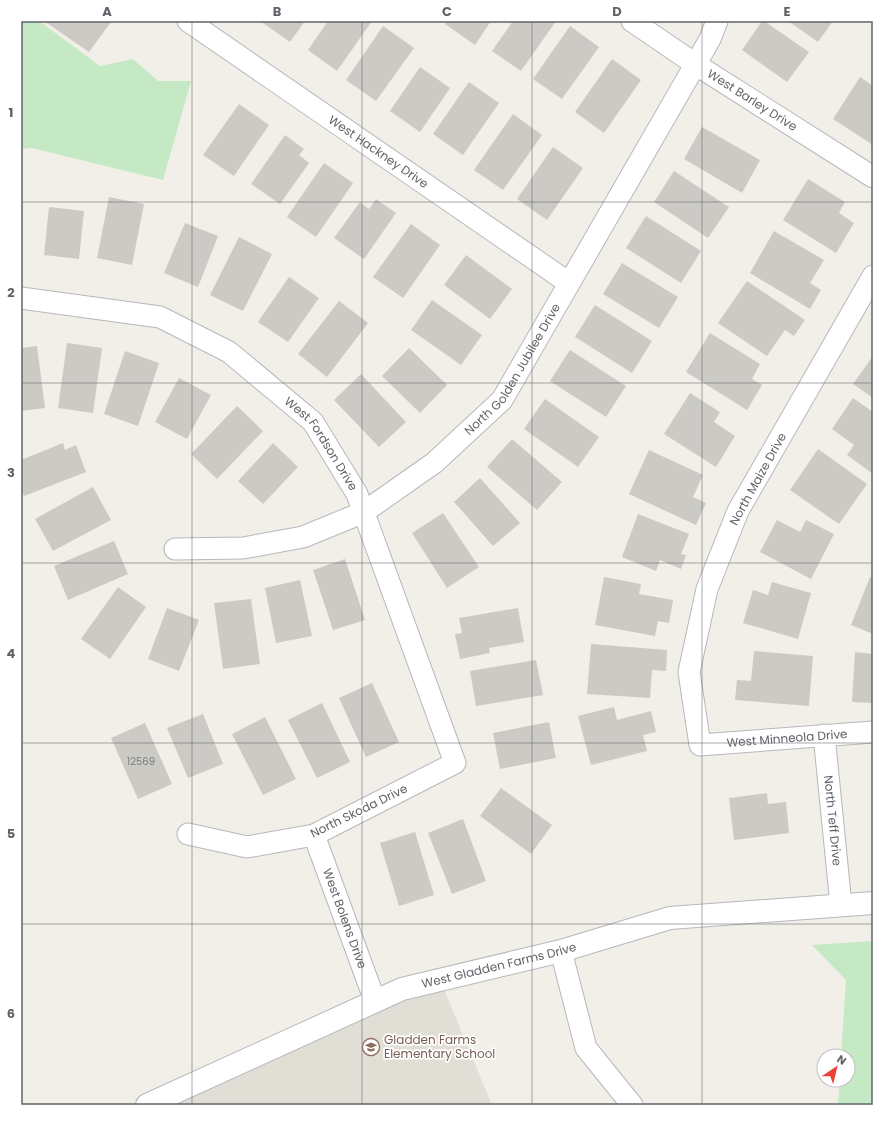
<svg xmlns="http://www.w3.org/2000/svg" width="894" height="1126" viewBox="0 0 894 1126" font-family="Poppins,sans-serif">
<style>
.education{fill:#e1ded6}
.green{fill:#c5e8c5}
.building{fill:#cccac5}
.lines{fill:none;stroke-linecap:round;stroke-linejoin:round}
.minor-casing{stroke:#b5b8bc;stroke-width:23}
.tertiary-casing{stroke:#b5b8bc;stroke-width:24}
.minor{stroke:#fff;stroke-width:21}
.tertiary{stroke:#fff;stroke-width:22}
.grid{fill:none;stroke:#5f6368;stroke-width:1;stroke-opacity:0.55}
.labels{text-anchor:middle;stroke-width:3.5;stroke-linejoin:round;paint-order:stroke}
.number-label{font-size:10px;fill:#7a7d7f}
.street-label{font-size:12px;fill:#5f6368;stroke:#fff}
.education-label{font-size:12px;fill:#785e54;stroke:#fff;text-anchor:start}
.neatline{fill:none;stroke:#5f6368;stroke-width:1.5}
.grid-label{font-size:13px;text-anchor:middle;font-weight:bold;fill:#5f6368}
</style>
<rect width="100%" height="100%" fill="#f1efe8"/>
<path class="education" d="M440 980 492 1105H147Z"/>
<g class="green">
<path d="M21 21H39L100 66 133 59 158 81H191L163 180 32 148 21 149Z"/>
<path d="M873 941V1105H838L840 1080H848V1056H841L846 980 812 945Z"/>
</g>
<g class="building">
<path d="M44 21H110L111 22 89 52Z"/>
<path d="M260 21H305L290 42Z"/>
<path d="M328 21H372L337 71 308 50Z"/>
<path d="M447 21H491L475 45 445 24Z"/>
<path d="M513 21H556L521 71 492 51Z"/>
<path d="M762 21H764L809 52 787 82 742 50Z"/>
<path d="M788 21H833L818 42Z"/>
<path d="M383 26 414 48 376 101 346 80Z"/>
<path d="M570 26 599 47 562 99 533 79Z"/>
<path d="M612 59 641 80 604 133 575 112Z"/>
<path d="M420 67 450 88 420 132 390 111Z"/>
<path d="M860 77 873 86V145L833 119Z"/>
<path d="M469 82 499 103 463 155 433 134Z"/>
<path d="M239 104 269 125 234 176 203 155Z"/>
<path d="M513 114 542 135 503 190 474 170Z"/>
<path d="M702 127 760 160 742 193 684 159Z"/>
<path d="M285 135 304 149 299 155 309 163 280 204 251 184Z"/>
<path d="M553 147 583 168 547 220 517 199Z"/>
<path d="M324 163 353 183 316 237 287 217Z"/>
<path d="M674 171 729 207 708 238 654 202Z"/>
<path d="M808 179 845 202 839 213 854 223 836 253 783 220Z"/>
<path d="M109 197 144 204 132 265 97 258Z"/>
<path d="M376 199 396 213 364 259 334 238 360 202 369 209Z"/>
<path d="M49 207 84 211 79 259 44 255Z"/>
<path d="M646 216 701 251 681 283 626 248Z"/>
<path d="M185 223 218 236 198 287 164 273Z"/>
<path d="M411 224 440 245 403 298 373 277Z"/>
<path d="M774 231 824 260 810 283 821 290 810 309 750 273Z"/>
<path d="M239 237 272 254 243 311 210 295Z"/>
<path d="M466 255 512 289 490 319 444 285Z"/>
<path d="M622 263 678 297 659 328 603 294Z"/>
<path d="M289 277 319 298 288 342 258 322Z"/>
<path d="M747 281 805 320 794 336 785 330 767 356 718 323Z"/>
<path d="M432 300 482 335 461 365 411 330Z"/>
<path d="M339 301 368 323 327 377 298 354Z"/>
<path d="M595 305 652 341 632 373 575 337Z"/>
<path d="M710 333 760 364 752 379 762 385 747 410 686 372Z"/>
<path d="M67 343 102 348 93 413 58 408Z"/>
<path d="M37 346 45 408 21 411V348Z"/>
<path d="M409 348 447 385 420 413 382 376Z"/>
<path d="M570 350 626 386 606 417 550 381Z"/>
<path d="M125 351 159 363 138 426 104 414Z"/>
<path d="M873 356V398L853 384Z"/>
<path d="M361 374 406 422 379 447 334 400Z"/>
<path d="M179 378 211 395 187 439 155 422Z"/>
<path d="M690 393 720 412 714 422 735 436 716 467 664 434Z"/>
<path d="M853 398 873 412V474L847 455 854 445 832 429Z"/>
<path d="M545 399 599 437 578 467 524 429Z"/>
<path d="M237 406 263 431 217 479 191 454Z"/>
<path d="M512 439 562 482 537 510 487 467Z"/>
<path d="M63 443 65 450 76 445 86 472 24 496 21 488V460Z"/>
<path d="M273 443 298 467 263 504 238 481Z"/>
<path d="M818 449 867 484 839 524 790 490Z"/>
<path d="M649 450 703 475 693 497 706 503 696 525 629 494Z"/>
<path d="M480 478 520 523 493 546 454 502Z"/>
<path d="M93 487 111 520 53 551 35 519Z"/>
<path d="M443 513 479 567 447 588 412 533Z"/>
<path d="M638 514 689 534 681 554 686 555 681 569 660 560 656 571 622 557Z"/>
<path d="M777 520 800 532 806 520 834 534 811 579 760 552Z"/>
<path d="M114 541 128 574 68 600 54 566Z"/>
<path d="M345 559 365 620 333 630 313 570Z"/>
<path d="M604 577 641 584 639 594 673 600 669 623 658 621 655 636 595 625Z"/>
<path d="M870 577 873 578V634L851 625Z"/>
<path d="M300 580 312 636 276 643 265 588Z"/>
<path d="M772 582 811 593 798 639 743 623 753 590 768 595Z"/>
<path d="M118 587 146 607 110 659 81 639Z"/>
<path d="M251 599 260 664 223 669 214 603Z"/>
<path d="M167 608 199 620 179 671 148 659Z"/>
<path d="M518 608 524 642 489 648 490 653 460 659 455 634 462 633 459 618Z"/>
<path d="M591 644 667 650 666 671 652 670 650 698 587 694Z"/>
<path d="M754 651 813 656 809 706 735 700 737 680 751 681Z"/>
<path d="M855 652 873 654V703L852 702Z"/>
<path d="M536 660 543 695 476 706 470 671Z"/>
<path d="M372 683 399 742 366 757 339 698Z"/>
<path d="M322 703 350 762 317 778 288 720Z"/>
<path d="M614 707 617 720 651 711 656 732 643 735 647 751 591 765 578 716Z"/>
<path d="M203 714 223 764 188 778 167 728Z"/>
<path d="M265 717 296 779 263 795 232 734Z"/>
<path d="M549 722 556 758 500 769 493 733Z"/>
<path d="M145 723 172 784 138 799 111 738Z"/>
<path d="M501 788 552 825 531 854 480 816Z"/>
<path d="M767 793 768 804 786 802 789 833 734 840 729 798Z"/>
<path d="M463 819 486 881 452 894 428 833Z"/>
<path d="M415 832 434 895 399 906 380 843Z"/>
</g>
<g class="lines">
<g class="minor-casing">
<g id="minor">
<path id="s1" d="M188 21 569 283"/>
<path id="s2" d="M632 21 695 64 873 177"/>
<path id="s3" d="M873 276 738 511 707 589 689 672 700 745 873 732"/>
<path id="s4" d="M21 298 160 317 229 352 313 422 357 494 455 763 314 835 247 847 188 834"/>
<path id="s5" d="M175 549 243 548 303 537 364 512 434 463 502 400 710 39 717 21"/>
<path id="s6" d="M824 735 841 905"/>
<path id="s7" d="M314 835 375 1001"/>
<path d="M561 951 586 1048 632 1105"/>
</g>
</g>
<g class="tertiary-casing">
<g id="tertiary">
<path id="s8" d="M147 1105 402 989 561 951 670 918 873 903"/>
</g>
</g>
<use href="#minor" class="minor"/>
<use href="#tertiary" class="tertiary"/>
</g>
<path class="grid" d="M192 21V1105M362 21V1105M532 21V1105M702 21V1105M21 202H873M21 383H873M21 563H873M21 743H873M21 924H873"/>
<defs>
<g id="school-ring" transform="scale(0.9)"><circle r="9.5" fill="#fff" stroke="#8d6e63" stroke-width="1.5"/><path d="M0-5L7-2L0 1L-7-2ZM-4 1L0 2.5L4 1V4Q0 6-4 4Z" fill="#8d6e63"/></g>
</defs>
<g fill-rule="evenodd">
<use href="#school-ring" x="371" y="1047"/>
</g>
<g class="labels">
<g class="number-label">
<text x="141" y="765">12569</text>
</g>
<g class="street-label">
<text dy="4" stroke="none"><textPath href="#s2" startOffset="144">West Barley Drive</textPath></text>
<text dy="4" stroke="none"><textPath href="#s1" startOffset="231">West Hackney Drive</textPath></text>
<text dy="4" stroke="none"><textPath href="#s5" startOffset="404">North Golden Jubilee Drive</textPath></text>
<text dy="4" stroke="none"><textPath href="#s4" startOffset="349">West Fordson Drive</textPath></text>
<text transform="translate(758 479) rotate(-61)" y="4">North Maize Drive</text>
<text dy="4" stroke="none"><textPath href="#s3" startOffset="601">West Minneola Drive</textPath></text>
<text transform="translate(359 811) rotate(-26)" y="4">North Skoda Drive</text>
<text dy="4" stroke="none"><textPath href="#s6" startOffset="86">North Teff Drive</textPath></text>
<text dy="4" stroke="none"><textPath href="#s7" startOffset="89">West Bolens Drive</textPath></text>
<text dy="4" stroke="none"><textPath href="#s8" startOffset="380">West Gladden Farms Drive</textPath></text>
</g>
<g class="education-label">
<text x="384" y="1044">Gladden Farms<tspan x="384" dy="14">Elementary School</tspan></text>
</g>
</g>
<rect width="894" height="1126" fill="none" stroke="#ffffff" stroke-width="44"/>
<g transform="translate(836 1068) rotate(35)"><circle r="19" fill="#ffffff" stroke="#bfc1c3"/>
<path d="M0-3L7 15L0 10L-7 15Z" fill="#ea4335"/>
<text y="-6" font-size="11" font-weight="bold" text-anchor="middle" fill="#5f6368">N</text>
</g>
<rect x="22" y="22" width="850" height="1082" class="neatline"/>
<g class="grid-label">
<text x="107" y="16">A</text>
<text x="277" y="16">B</text>
<text x="447" y="16">C</text>
<text x="617" y="16">D</text>
<text x="787" y="16">E</text>
<text x="11" y="117">1</text>
<text x="11" y="297">2</text>
<text x="11" y="477">3</text>
<text x="11" y="658">4</text>
<text x="11" y="838">5</text>
<text x="11" y="1018">6</text>
</g>
</svg>
